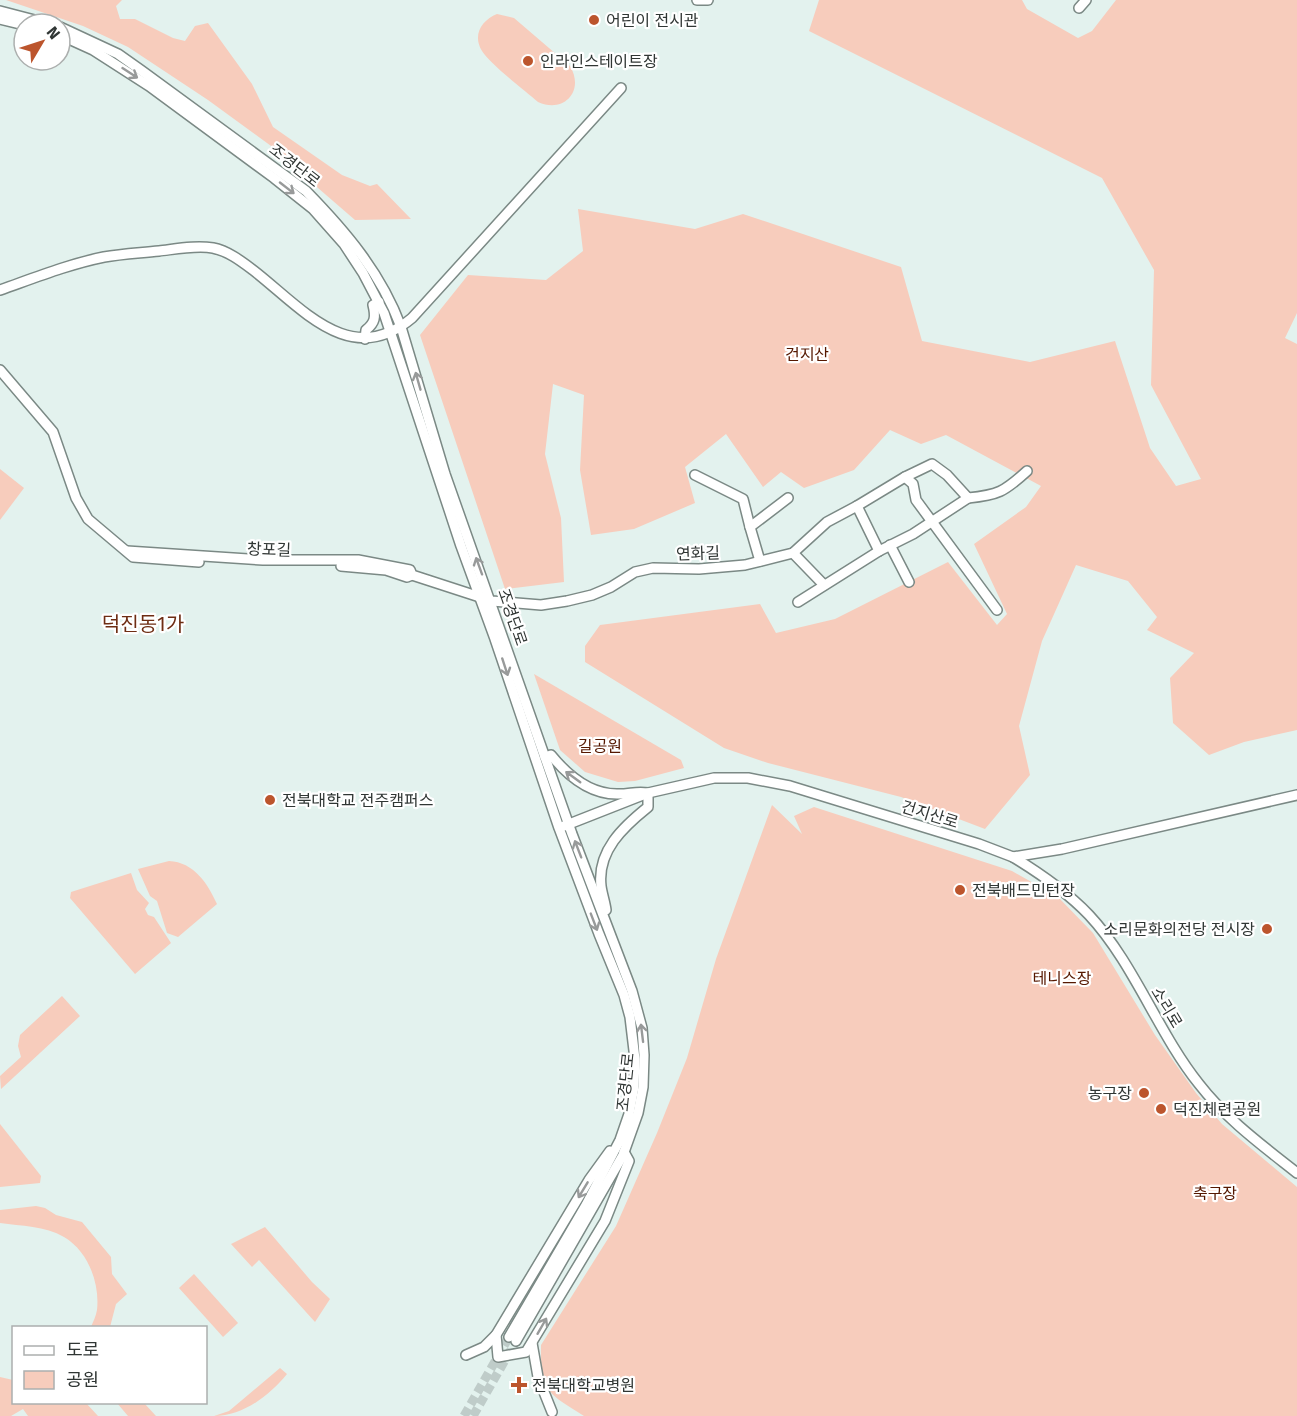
<svg xmlns="http://www.w3.org/2000/svg" width="1297" height="1416" viewBox="0 0 1297 1416" font-family="'Fira Sans','Noto Sans KR',sans-serif">
<style>
.green{fill:#f7ccbc}
.lines{fill:none;stroke-linecap:round;stroke-linejoin:round}
.minor-tunnel{stroke:#bfccc9;stroke-width:9;stroke-dasharray:9 4.5;stroke-linecap:butt}
.minor-casing{stroke:#7b8985;stroke-width:12}
.minor{stroke:#fff;stroke-width:9}
.oneway{stroke:#989a9a}
.poi-dot{fill:#bc552d;stroke:#fff;stroke-width:2}
.labels{text-anchor:middle;stroke-width:4.5;stroke-linejoin:round;paint-order:stroke}
.poi-label{font-size:16px;fill:#303634;stroke:#fff;text-anchor:start}
.street-label{font-size:16px;fill:#303634;stroke:#fff}
.park-label{font-size:16px;fill:#561800;stroke:#fff}
.quarter-label{font-size:20px;fill:#6e2d13;stroke:#fff}
</style>
<rect width="100%" height="100%" fill="#e3f2ee"/>
<g class="green">
<path d="M6 0H122L116 6 120 19H135L173 38 185 41 195 26 208 23 252 84 273 127 342 175 370 186 377 184 411 219 355 220 318 188 293 162 208 100 128 47 83 26Z"/>
<path d="M819 0H1022L1027 9 1078 38 1092 31 1116 0H1297V313L1285 338 1297 344V730L1244 742 1209 755 1173 723 1170 678 1194 653 1147 630 1157 617 1128 581 1076 565 1042 641 1019 726 1030 775 985 829 901 797 768 763 724 748 585 662V646L600 625 760 604 776 633 835 619 948 562 997 625 1007 614 974 544 1026 507 1041 486 946 435 921 444 890 430 854 470 804 488 781 472 763 487 726 434 685 467 695 503 634 529 591 535 580 470 584 395 553 384 545 454 561 518 564 582 505 589 420 335 468 275 546 280 583 251 578 209 695 229 743 214 901 267 922 341 1030 362 1115 341 1150 448 1176 486 1201 479 1151 385 1154 270 1102 178 809 31Z"/>
<path d="M497 14 514 18 570 66C585 91 564 114 538 102 525 91 489 63 482 51 472 35 482 20 497 14Z"/>
<path d="M0 469 24 488 0 520Z"/>
<path d="M534 674 681 760 684 768 635 781 618 782 585 772 560 750Z"/>
<path d="M772 805 802 834 794 816 814 807 1012 871 1058 897 1093 933 1155 1035 1196 1093 1222 1124 1297 1187V1416H584C547 1393 540 1391 541 1345L616 1226 657 1133 687 1058 716 959Z"/>
<path d="M169 861C194 862 208 884 217 904L178 937 167 933 157 901 150 896 138 869Z"/>
<path d="M131 873 137 890 149 903 145 909 148 915 154 917 171 943 135 974 70 898 71 892Z"/>
<path d="M62 996 80 1016 1 1089 0 1076 21 1057 18 1046 20 1035Z"/>
<path d="M0 1124 41 1176 40 1183 0 1187Z"/>
<path d="M36 1206 45 1208 56 1215 82 1222 111 1257 112 1274 127 1294 116 1304 110 1327H91C93 1322 96 1316 97 1310 100 1283 88 1251 64 1237 45 1226 21 1226 0 1223V1210Z"/>
<path d="M265 1227 312 1282 330 1299 315 1322 259 1260 252 1267 231 1244Z"/>
<path d="M194 1274 238 1323 223 1337 179 1288Z"/>
<path d="M280 1368 287 1374C269 1396 243 1416 214 1416L229 1411Z"/>
<path d="M0 1377 13 1380 14 1402 86 1403 98 1416H28L23 1409 11 1416H0Z"/>
<path d="M117 1403H144L156 1416H128Z"/>
</g>
<g class="lines">
<g class="minor-tunnel">
<path d="M464 1416 509 1337"/>
<path d="M473 1416 516 1341"/>
</g>
<g class="minor-casing">
<g id="minor">
<path d="M697 0H708"/>
<path d="M1079 8 1086 0"/>
<path d="M0 11 50 24"/>
<path d="M0 19 24 25"/>
<path d="M60 27 118 54 142 71 306 191C346 232 381 273 401 327L445 474 572 834 632 991 642 1028 644 1055 643 1087 638 1113 623 1155 516 1341"/>
<path d="M60 35 93 50 149 86 274 178 313 209 344 244 363 273 384 313 461 546 495 639 559 828 599 934 624 995 630 1017 635 1059 634 1087 629 1114 620 1140 586 1205 509 1337"/>
<path d="M0 290C34 278 69 264 104 257 122 254 141 253 159 251 176 249 196 245 213 248 228 251 241 261 253 270 301 307 350 370 412 318L621 88"/>
<path d="M365 339 366 330C375 323 376 317 373 305L379 302"/>
<path d="M0 370 53 432 76 498 88 519 133 557 199 562"/>
<path d="M695 475 743 499 750 527"/>
<path d="M905 477 913 484 916 500 997 610"/>
<path d="M857 506 905 477 932 464 947 475 968 498C998 495 1004 492 1027 471"/>
<path d="M890 545 909 582"/>
<path d="M127 551 263 560H358L410 570 412 575 492 601 541 605 567 601 592 595 611 587 635 572 653 568 699 569 745 565 793 553 827 522 857 506 879 551"/>
<path d="M793 553 824 585"/>
<path d="M760 561 750 527 788 498"/>
<path d="M341 566 386 570 407 577 412 575"/>
<path d="M798 602 879 551 913 534 968 498"/>
<path d="M545 757 551 755C568 776 590 795 619 794 630 794 637 791 648 793V807C623 827 597 851 601 886 602 894 605 902 606 910"/>
<path d="M564 826 648 793 714 778H748L790 786 979 844 1013 857 1062 849 1297 795"/>
<path d="M1013 857C1041 874 1067 892 1089 915 1134 963 1158 1033 1199 1084 1226 1119 1263 1146 1297 1173"/>
<path d="M496 1335 498 1357 526 1352 605 1221 629 1161 624 1152"/>
<path d="M532 1343 538 1377 552 1412"/>
<path d="M466 1355 484 1347 496 1335 589 1180 610 1151"/>
</g>
</g>
<use href="#minor" class="minor"/>
</g>
<defs><path id="oneway-shaft" d="M-6 0H5M1.5-3L5.5 0L1.5 3" fill="none" stroke-width="1.6" stroke-linecap="round" stroke-linejoin="round" transform="scale(1.5)"/></defs>
<g class="oneway">
<use href="#oneway-shaft" transform="translate(130 73) rotate(33)"/>
<use href="#oneway-shaft" transform="translate(287 188) rotate(38)"/>
<use href="#oneway-shaft" transform="translate(418 381) rotate(-106)"/>
<use href="#oneway-shaft" transform="translate(479 566) rotate(-110)"/>
<use href="#oneway-shaft" transform="translate(505 667) rotate(72)"/>
<use href="#oneway-shaft" transform="translate(573 777) rotate(-144)"/>
<use href="#oneway-shaft" transform="translate(578 849) rotate(-111)"/>
<use href="#oneway-shaft" transform="translate(594 922) rotate(69)"/>
<use href="#oneway-shaft" transform="translate(642 1033) rotate(-97)"/>
<use href="#oneway-shaft" transform="translate(583 1190) rotate(121)"/>
<use href="#oneway-shaft" transform="translate(542 1326) rotate(-60)"/>
</g>
<g class="poi-dot">
<circle cx="594" cy="20" r="6"/>
<circle cx="528" cy="61" r="6"/>
<circle cx="270" cy="800" r="6"/>
<circle cx="960" cy="890" r="6"/>
<circle cx="1267" cy="929" r="6"/>
<circle cx="1144" cy="1093" r="6"/>
<circle cx="1161" cy="1109" r="6"/>
<path d="M516 1376h6v6h6v6h-6v6h-6v-6h-6v-6h6z"/>
</g>
<g class="labels">
<g class="poi-label">
<text x="606" y="26">어린이 전시관</text>
<text x="540" y="67">인라인스테이트장</text>
<text x="282" y="806">전북대학교 전주캠퍼스</text>
<text x="972" y="896">전북배드민턴장</text>
<text x="1255" y="935" text-anchor="end">소리문화의전당 전시장</text>
<text x="1132" y="1099" text-anchor="end">농구장</text>
<text x="1173" y="1115">덕진체련공원</text>
<text x="532" y="1391">전북대학교병원</text>
</g>
<g class="street-label">
<text transform="translate(295 165) rotate(38)" y="6">조경단로</text>
<text transform="translate(269 549) rotate(2)" y="6">창포길</text>
<text transform="translate(698 553) rotate(-2)" y="6">연화길</text>
<text transform="translate(513 617) rotate(71)" y="6">조경단로</text>
<text transform="translate(930 814) rotate(17)" y="6">건지산로</text>
<text transform="translate(1167 1007) rotate(59)" y="6">소리로</text>
<text transform="translate(625 1082) rotate(-84)" y="6">조경단로</text>
</g>
<g class="park-label">
<text x="807" y="360">건지산</text>
<text x="600" y="752">길공원</text>
<text x="1062" y="984">테니스장</text>
<text x="1215" y="1199">축구장</text>
</g>
<g class="quarter-label">
<text x="143" y="631">덕진동1가</text>
</g>
</g>
<rect x="12" y="1326" width="195" height="78" fill="#ffffff" stroke="#acafae" stroke-width="1.5"/>
<rect x="24" y="1346" width="30" height="9" fill="#ffffff" stroke="#acafae" stroke-width="1.5"/>
<text x="66" y="1356" font-size="18" fill="#303634">도로</text>
<rect x="24" y="1371" width="30" height="18" fill="#f7ccbc" stroke="#acafae" stroke-width="1.5"/>
<text x="66" y="1386" font-size="18" fill="#303634">공원</text>
<g transform="translate(42 42) rotate(51)"><circle r="28" fill="#ffffff" stroke="#acafae" stroke-width="1.5"/>
<path d="M0-4.5L10 22L0 15L-10 22Z" fill="#bc552d"/>
<text y="-9" font-size="16" font-weight="bold" text-anchor="middle" fill="#303634">N</text>
</g>
</svg>
